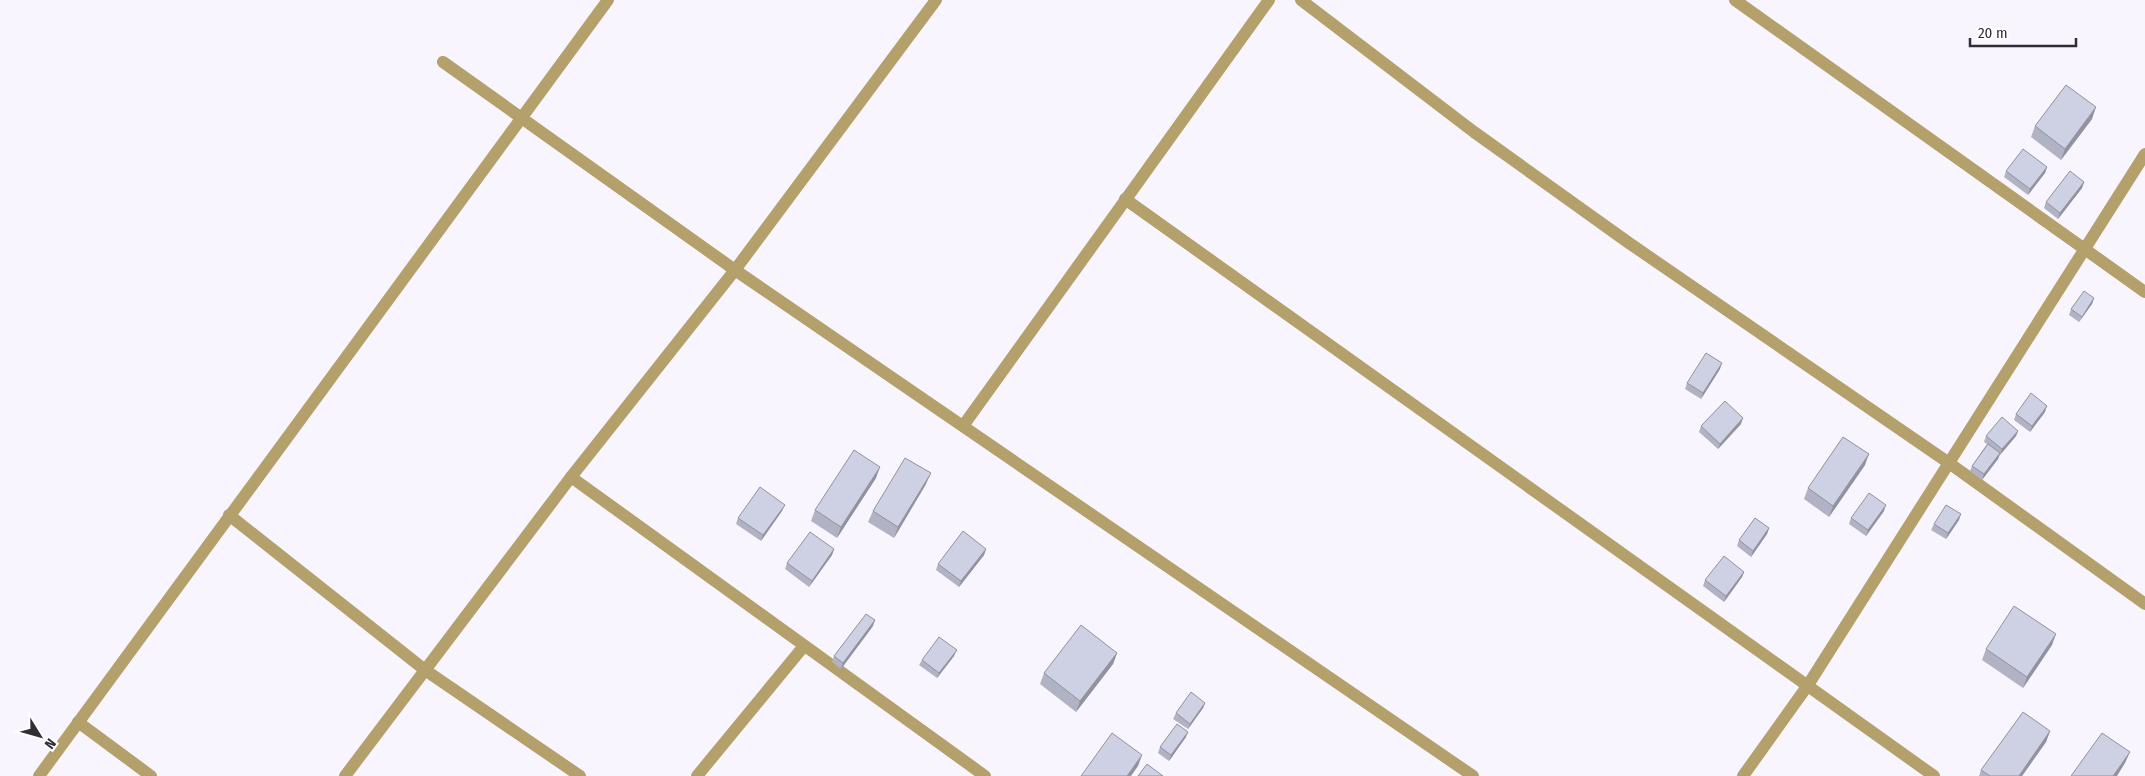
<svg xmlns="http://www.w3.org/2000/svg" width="2145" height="776" viewBox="0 0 2145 776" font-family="'Fira Sans Condensed',sans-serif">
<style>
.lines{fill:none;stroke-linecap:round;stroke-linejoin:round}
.minor{stroke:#b3a06a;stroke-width:12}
.wall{fill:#b1b3c4}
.shaded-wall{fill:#9092a0}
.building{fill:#ced0e4;stroke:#9092a0}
</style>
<rect width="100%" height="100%" fill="#f8f5fe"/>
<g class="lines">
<g class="minor">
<path d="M1301 0 1474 132 1629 243 1949 463 2145 604"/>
<path d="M1735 0 2145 292"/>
<path d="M443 62 735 270 1473 776"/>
<path d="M1125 199 1934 776"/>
<path d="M963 426 1269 0"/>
<path d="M571 477 985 776"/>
<path d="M229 515 425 670 580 776"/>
<path d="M78 722 151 776"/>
<path d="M39 776 608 0"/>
<path d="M345 776 571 477 735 270 936 0"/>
<path d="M697 776 804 646"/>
<path d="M1743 776 1808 685 2145 154"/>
</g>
</g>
<g class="wall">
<path d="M2092 119 2061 160 2031 137 2035 126Z"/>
<path d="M2047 167 2045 173 2028 195 2004 177 2006 171Z"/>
<path d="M2084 182 2082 188 2058 219 2044 208 2046 202Z"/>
<path d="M2094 298 2092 304 2079 322 2069 315 2071 309Z"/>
<path d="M1720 369 1701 399 1685 389 1687 383Z"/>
<path d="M2045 412 2030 432 2014 420 2016 414Z"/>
<path d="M1741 424 1718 449 1699 432 1701 426Z"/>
<path d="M2018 431 2016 436 2000 455 1998 459 1982 480 1970 471 1972 466 1987 444 1984 442 1986 436Z"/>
<path d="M1865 465 1829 517 1804 499 1808 488Z"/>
<path d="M876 478 837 538 811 521 815 510Z"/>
<path d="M926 484 894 538 868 522 873 511Z"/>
<path d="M782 511 761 541 736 524 738 518Z"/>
<path d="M1884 511 1866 536 1849 524 1851 518Z"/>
<path d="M1959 520 1946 539 1931 530 1934 524Z"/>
<path d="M1769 528 1767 534 1751 557 1737 546 1739 540Z"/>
<path d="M834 549 832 555 809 587 785 569 787 563Z"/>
<path d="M986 549 984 555 959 587 936 570 938 564Z"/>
<path d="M1744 572 1742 577 1724 602 1703 586 1705 580Z"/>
<path d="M873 626 841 669 832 662 834 656Z"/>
<path d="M2052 645 2023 688 1982 660 1986 649Z"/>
<path d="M1117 653 1113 664 1076 712 1040 684 1044 673Z"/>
<path d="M954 656 937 678 919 665 922 660Z"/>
<path d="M1205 703 1203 708 1188 729 1173 719 1176 713Z"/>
<path d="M2050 731 2046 742 2022 776H1979L1981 770Z"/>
<path d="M1186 737 1169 761 1158 753 1160 747Z"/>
</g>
<g class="shaded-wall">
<path d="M2096 107 2092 119 2061 160 2065 149Z"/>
<path d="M2047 167 2045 173 2028 195 2030 189Z"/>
<path d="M2084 182 2082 188 2058 219 2060 213Z"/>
<path d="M2094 298 2092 304 2079 322 2082 317Z"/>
<path d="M1722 363 1720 369 1701 399 1703 393Z"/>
<path d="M2047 406 2045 412 2030 432 2032 426Z"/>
<path d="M1743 418 1741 424 1718 449 1720 444Z"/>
<path d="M2018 431 2016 436 2000 455 2002 449Z"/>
<path d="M2000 453 1998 459 1982 480 1984 474Z"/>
<path d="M1869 454 1865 465 1829 517 1833 506Z"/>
<path d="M880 467 876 478 837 538 841 527Z"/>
<path d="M931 473 926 484 894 538 898 527Z"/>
<path d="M785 505 782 511 761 541 763 535Z"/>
<path d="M1886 505 1884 511 1866 536 1868 530Z"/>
<path d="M1961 514 1959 520 1946 539 1948 533Z"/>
<path d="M1769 528 1767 534 1751 557 1753 551Z"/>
<path d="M834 549 832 555 809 587 812 581Z"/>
<path d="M986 549 984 555 959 587 961 581Z"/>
<path d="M1744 572 1742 577 1724 602 1726 596Z"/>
<path d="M875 620 873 626 841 669 843 663Z"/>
<path d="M2056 634 2052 645 2023 688 2027 677Z"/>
<path d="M957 650 954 656 937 678 939 673Z"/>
<path d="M1117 653 1113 664 1076 712 1080 701Z"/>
<path d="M1205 703 1203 708 1188 729 1190 724Z"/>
<path d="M2050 731 2046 742 2022 776H2019Z"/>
<path d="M1188 732 1186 737 1169 761 1171 755Z"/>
<path d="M2130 752 2125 763 2117 776H2113Z"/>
<path d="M1142 755 1138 766 1131 776H1127Z"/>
</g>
<g class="building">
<path d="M2066 85 2096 107 2065 149 2035 126Z"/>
<path d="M2023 149 2047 167 2030 189 2006 171Z"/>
<path d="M2070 171 2084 182 2060 213 2046 202Z"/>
<path d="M2084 291 2094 298 2082 317 2071 309Z"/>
<path d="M1706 353 1722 363 1703 393 1687 383Z"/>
<path d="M2031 393 2047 406 2032 426 2016 414Z"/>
<path d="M1725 401 1743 418 1720 444 1701 426Z"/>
<path d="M2002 417 2018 431 2002 449 1986 436Z"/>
<path d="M1843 437 1869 454 1833 506 1808 488Z"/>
<path d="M1988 444 2000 453 1984 474 1972 466Z"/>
<path d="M854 450 880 467 841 527 815 510Z"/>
<path d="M905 458 931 473 898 527 873 511Z"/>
<path d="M760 487 785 505 763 535 738 518Z"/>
<path d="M1869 493 1886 505 1868 530 1851 518Z"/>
<path d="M1946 505 1961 514 1948 533 1934 524Z"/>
<path d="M1755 518 1769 528 1753 551 1739 540Z"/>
<path d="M963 531 986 549 961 581 938 564Z"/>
<path d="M810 532 834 549 812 581 787 563Z"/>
<path d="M1724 556 1744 572 1726 596 1705 580Z"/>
<path d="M2014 606 2056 634 2027 677 1986 649Z"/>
<path d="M866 614 875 620 843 663 834 656Z"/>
<path d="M1081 625 1117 653 1080 701 1044 673Z"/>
<path d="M939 637 957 650 939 673 922 660Z"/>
<path d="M1191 692 1205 703 1190 724 1176 713Z"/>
<path d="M2023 712 2050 731 2019 776H1990L1981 770Z"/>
<path d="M1177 724 1188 732 1171 755 1160 747Z"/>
<path d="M1112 733 1142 755 1127 776H1081Z"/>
<path d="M2102 733 2130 752 2113 776H2071Z"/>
<path d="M1147 764 1163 776H1138Z"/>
</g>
<g transform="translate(40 736) rotate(127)" stroke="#ffffff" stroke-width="4" paint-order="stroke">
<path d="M0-4L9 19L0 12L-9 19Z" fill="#302d35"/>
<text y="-8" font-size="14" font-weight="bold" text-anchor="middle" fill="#302d35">N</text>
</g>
<path d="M1970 38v8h106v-8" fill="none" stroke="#302d35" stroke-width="2.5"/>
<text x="1978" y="38" font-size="15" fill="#302d35" stroke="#ffffff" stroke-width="4" paint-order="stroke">20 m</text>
</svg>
